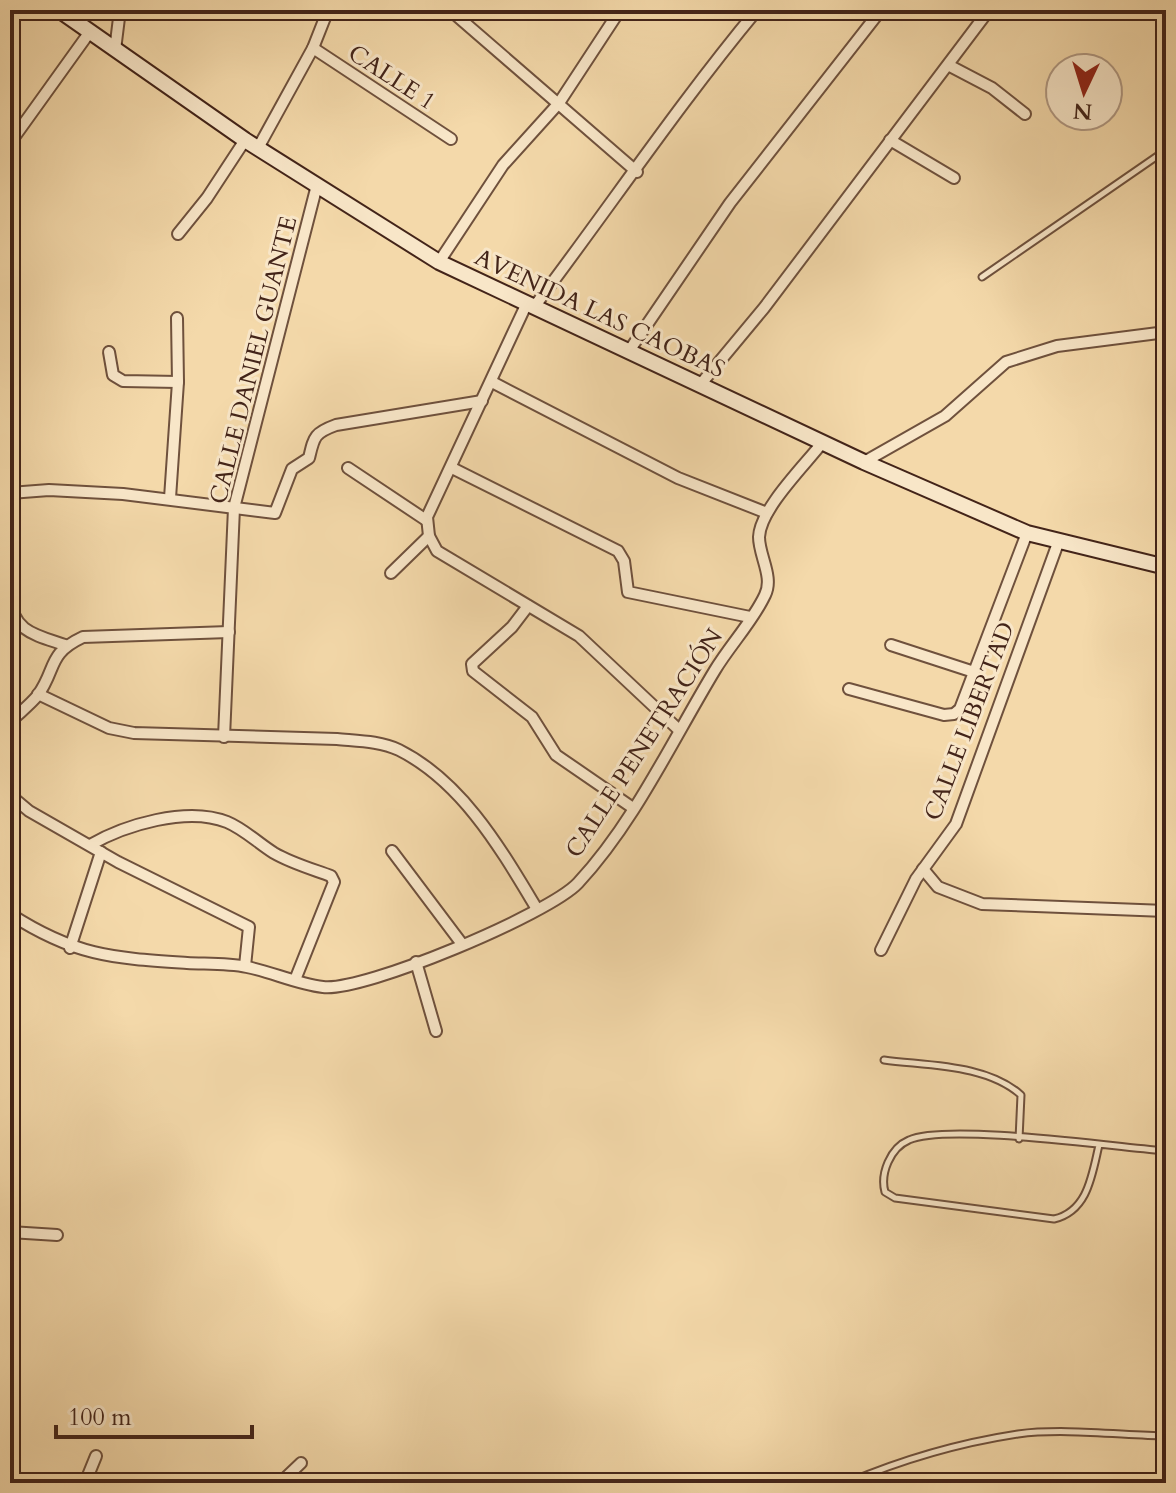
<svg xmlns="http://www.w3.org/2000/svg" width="1176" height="1493" viewBox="0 0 1176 1493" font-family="Cardo,serif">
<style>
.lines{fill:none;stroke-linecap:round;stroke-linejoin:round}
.lane-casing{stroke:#6f513d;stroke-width:9}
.street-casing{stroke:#6f513d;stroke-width:14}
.secondary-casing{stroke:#432419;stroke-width:18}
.lane{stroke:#f8e6c8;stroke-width:5}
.street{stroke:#f8e6c8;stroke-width:10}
.secondary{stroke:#f8e6c8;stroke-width:14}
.labels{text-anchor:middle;stroke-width:6;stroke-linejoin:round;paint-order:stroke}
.street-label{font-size:24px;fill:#432419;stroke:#f8e6c8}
</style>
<rect width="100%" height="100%" fill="#f4d9aa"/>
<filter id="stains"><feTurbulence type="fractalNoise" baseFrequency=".0025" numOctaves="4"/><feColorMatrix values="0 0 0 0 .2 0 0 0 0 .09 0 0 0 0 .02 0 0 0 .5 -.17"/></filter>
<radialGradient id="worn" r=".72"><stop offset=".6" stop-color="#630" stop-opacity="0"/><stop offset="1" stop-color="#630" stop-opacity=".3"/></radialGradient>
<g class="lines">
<g class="lane-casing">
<g id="lane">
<path d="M982 277 1166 150"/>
<path d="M884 1060C928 1066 986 1064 1021 1095L1019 1139"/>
<path d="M1099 1145C1092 1175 1088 1211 1054 1219L895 1198 885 1192C880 1174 890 1148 909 1140 946 1123 1116 1147 1166 1151"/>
<path d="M847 1483C901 1460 959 1443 1018 1434 1063 1428 1120 1435 1166 1436"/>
</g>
</g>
<g class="street-casing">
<g id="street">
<path d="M450 10 637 172"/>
<path d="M313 48 451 139"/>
<path d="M115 50 120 10"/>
<path d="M950 66 992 88 1025 114"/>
<path d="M890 140 954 178"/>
<path d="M10 143 89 33"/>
<path d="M258 148 313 48 328 10"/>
<path d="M178 234 207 198 245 140"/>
<path d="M439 262 503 165 559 103 620 10"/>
<path d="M527 303 427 517 429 536 437 551 579 636 679 730"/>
<path d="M534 307C609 208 678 105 757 10"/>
<path d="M629 351 730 203 881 10"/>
<path d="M109 352 113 375 123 381 178 382"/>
<path d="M492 382 678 478 767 513"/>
<path d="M700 385 764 308 989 10"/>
<path d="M864 462 945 416 1006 362 1057 346 1166 332"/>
<path d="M348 468 426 520"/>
<path d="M452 468 618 551 624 561 628 592 750 617"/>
<path d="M10 493 49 490 123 494 275 513 292 469 309 458C314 437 314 433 336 425L482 401"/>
<path d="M170 498 178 382 177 318"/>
<path d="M391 573 429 536"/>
<path d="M10 598C13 632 36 635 65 645"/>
<path d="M528 606 512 627 472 664 473 671 532 717 556 755 633 808"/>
<path d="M891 645 974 672"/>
<path d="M849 689 944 715 954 714 960 709 1027 533"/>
<path d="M38 694 109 728 134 733 337 739C358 741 380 741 399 750 463 782 502 851 537 909"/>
<path d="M10 722C19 713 30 705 38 695 57 668 47 654 83 637L229 632"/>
<path d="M224 737 234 508 317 185"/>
<path d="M10 795 29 811 118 862 249 927 245 966"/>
<path d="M90 845C125 825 187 806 227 822 244 829 258 843 274 853 291 863 312 869 331 876L334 882 295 980"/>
<path d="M392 851 462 944"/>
<path d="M923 869 938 887 982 904 1166 911"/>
<path d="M10 914C75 956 112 958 187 963 206 964 228 963 247 967 272 972 297 984 323 987 364 992 549 914 578 883 634 823 672 741 715 670 730 645 753 621 765 595 774 577 759 556 759 537 760 509 805 465 822 443"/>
<path d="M70 948 101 852"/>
<path d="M881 950 916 879 956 824 1058 543"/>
<path d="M416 962 436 1031"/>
<path d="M10 1232 57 1235"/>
<path d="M85 1483 96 1456"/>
<path d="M280 1483 301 1463"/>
</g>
</g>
<g class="secondary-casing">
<path id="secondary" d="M59 10 245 140 439 262 864 462 1027 533 1166 567"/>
</g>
<use href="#lane" class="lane"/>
<use href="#street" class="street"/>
<use href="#secondary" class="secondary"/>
</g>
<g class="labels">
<g class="street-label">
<text transform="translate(392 77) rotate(33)" y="8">CALLE 1</text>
<text transform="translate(600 313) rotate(25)" y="8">AVENIDA LAS CAOBAS</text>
<text transform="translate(253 360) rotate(-76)" y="8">CALLE DANIEL GUANTE</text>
<text transform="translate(969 721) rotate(-69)" y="8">CALLE LIBERTAD</text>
<text transform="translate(644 743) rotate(-57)" y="8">CALLE PENETRACIÓN</text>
</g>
</g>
<rect width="1176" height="1493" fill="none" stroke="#f4d9aa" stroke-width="40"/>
<rect x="12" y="12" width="1152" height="1469" fill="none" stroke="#432419" stroke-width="4"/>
<rect x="20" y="20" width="1136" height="1453" fill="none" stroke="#432419" stroke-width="2"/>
<g transform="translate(1084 92) rotate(184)"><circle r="38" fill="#f8e6c8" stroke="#b09882" stroke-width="2"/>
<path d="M0-6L14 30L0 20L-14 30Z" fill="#8f2418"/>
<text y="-12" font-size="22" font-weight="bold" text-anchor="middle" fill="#432419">N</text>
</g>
<path d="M56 1425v12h196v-12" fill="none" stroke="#432419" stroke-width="4"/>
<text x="68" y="1425" font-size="24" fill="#432419" stroke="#f8e6c8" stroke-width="6" paint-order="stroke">100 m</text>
<rect width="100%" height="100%" filter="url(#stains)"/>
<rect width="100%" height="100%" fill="url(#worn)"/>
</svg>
